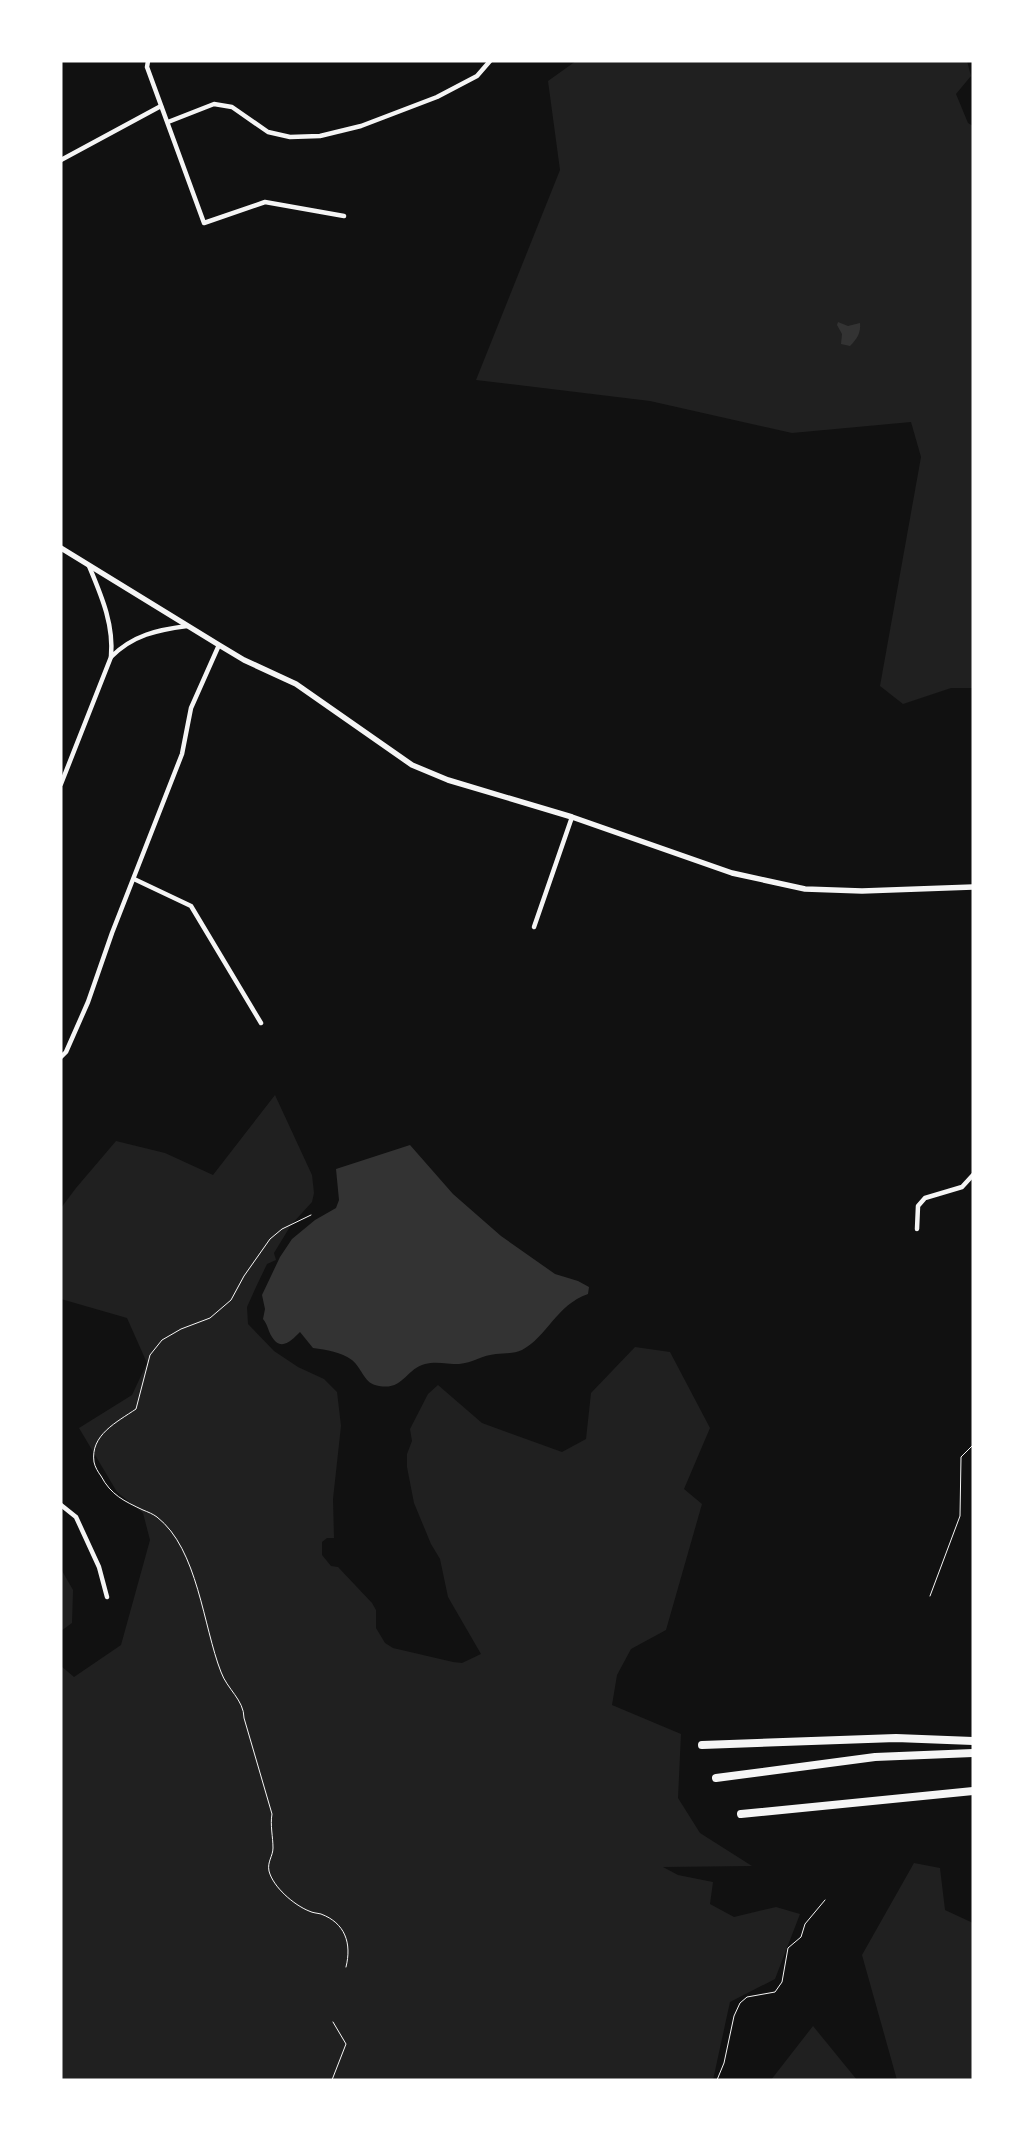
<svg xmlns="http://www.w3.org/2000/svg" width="1034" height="2141" viewBox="0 0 1034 2141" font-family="'DM Sans',sans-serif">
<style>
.green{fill:#202020}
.water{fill:#333}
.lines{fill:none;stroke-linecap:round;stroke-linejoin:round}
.path{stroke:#f5f5f5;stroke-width:1}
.minor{stroke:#f5f5f5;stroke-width:4.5}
.tertiary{stroke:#f5f5f5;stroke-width:5.5}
.motorway{stroke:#f5f5f5;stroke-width:8}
</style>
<rect width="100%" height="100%" fill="#111"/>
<g class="green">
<path d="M576 61H967L971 76 956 94 968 123 973 126V688H951L903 704 880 686 921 457 911 422 792 433 650 401 476 380 560 170 548 81Z"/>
<path d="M275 1095 312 1175 314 1193 312 1202 291 1225 274 1253 276 1260 267 1264 256 1287 247 1307 248 1324 274 1351 298 1367 324 1379 337 1392 341 1426 333 1499 334 1538H327L322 1542V1555L331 1566 338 1567 372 1603 376 1610V1628L385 1643 393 1648 453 1662 462 1663 481 1654 448 1597 440 1559 431 1544 414 1503 407 1467V1454L412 1441 410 1429 428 1394 438 1385 482 1423 562 1452 586 1439 591 1393 635 1347 670 1352 710 1428 684 1489 702 1504 666 1630 631 1649 617 1675 612 1705 681 1734 678 1798 700 1833 752 1866 663 1867 678 1875 713 1882 710 1904 734 1917 776 1907 800 1914 775 1979 730 2002 713 2080H61V1666L74 1677 121 1645 150 1540 143 1513 117 1492 79 1428 132 1395 147 1363 127 1318 61 1299V1208L76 1188 116 1141 165 1153 213 1175Z"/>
<path d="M61 1569 73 1590 72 1623 61 1631Z"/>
<path d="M914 1863 940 1868 945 1910 973 1923V2080H897L862 1955Z"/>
<path d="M813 2026 857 2080H771Z"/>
</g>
<g class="water">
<path d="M838 322 848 326 860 323C861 333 857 339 850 346L841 344 842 334 837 325Z"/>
<path d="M410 1145 453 1194 501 1236 555 1274 578 1281 589 1287 588 1294C556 1305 547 1337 522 1350 514 1354 504 1353 496 1354 483 1355 472 1363 459 1364 447 1364 436 1361 425 1364 405 1369 403 1393 375 1385 364 1382 361 1367 352 1360 341 1352 327 1350 313 1348L300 1332C292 1340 281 1352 272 1337 268 1331 268 1325 263 1319L265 1309 262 1295 280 1257 292 1239 315 1220 336 1208 339 1200 336 1169Z"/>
</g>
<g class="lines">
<g class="path">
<path d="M311 1215 282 1229 270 1239 244 1276 231 1300 210 1318 181 1329 162 1340 150 1355 136 1409C117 1422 90 1435 94 1462 95 1467 98 1472 101 1476 111 1495 124 1501 143 1510 148 1512 153 1514 157 1517 198 1549 203 1626 221 1672 227 1689 244 1700 244 1718L272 1814C270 1825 273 1837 273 1848 273 1856 267 1862 269 1871 273 1887 294 1905 309 1911 313 1913 317 1913 321 1914 345 1923 352 1943 346 1967"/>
<path d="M930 1596 960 1516 961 1457 973 1445"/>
<path d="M332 2080 346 2044 333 2022"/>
<path d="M717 2080 724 2063 734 2016 740 2003 747 1997 775 1992 782 1982 788 1948 801 1937 805 1924 825 1900"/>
</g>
<g class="minor">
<path d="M148 61 147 67 204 223 265 202 344 216"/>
<path d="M168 122 214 104 232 107 268 132 290 137 320 136 361 126 437 97 477 76 490 61"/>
<path d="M61 160 161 106"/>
<path d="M89 566C101 595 114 624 111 657 133 635 157 630 187 626"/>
<path d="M61 784 111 657"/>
<path d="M134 879 191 906 261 1023"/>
<path d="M534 927 572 817"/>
<path d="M61 1057 66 1052 88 1002 112 933 182 754 191 708 219 645"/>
<path d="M917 1229 918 1206 925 1198 962 1187 973 1175"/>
<path d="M61 1505 76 1517 99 1567 107 1597"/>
</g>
<path class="tertiary" d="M61 548 219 645 244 660 296 684 412 765 448 780 572 817 732 873 805 889 862 891 973 887"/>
<g class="motorway">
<path d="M702 1745 896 1738 973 1741"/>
<path d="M716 1778 875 1757 973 1753"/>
<path d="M741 1814 973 1791"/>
</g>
</g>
<rect width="1034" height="2141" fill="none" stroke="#ffffff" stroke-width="125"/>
</svg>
